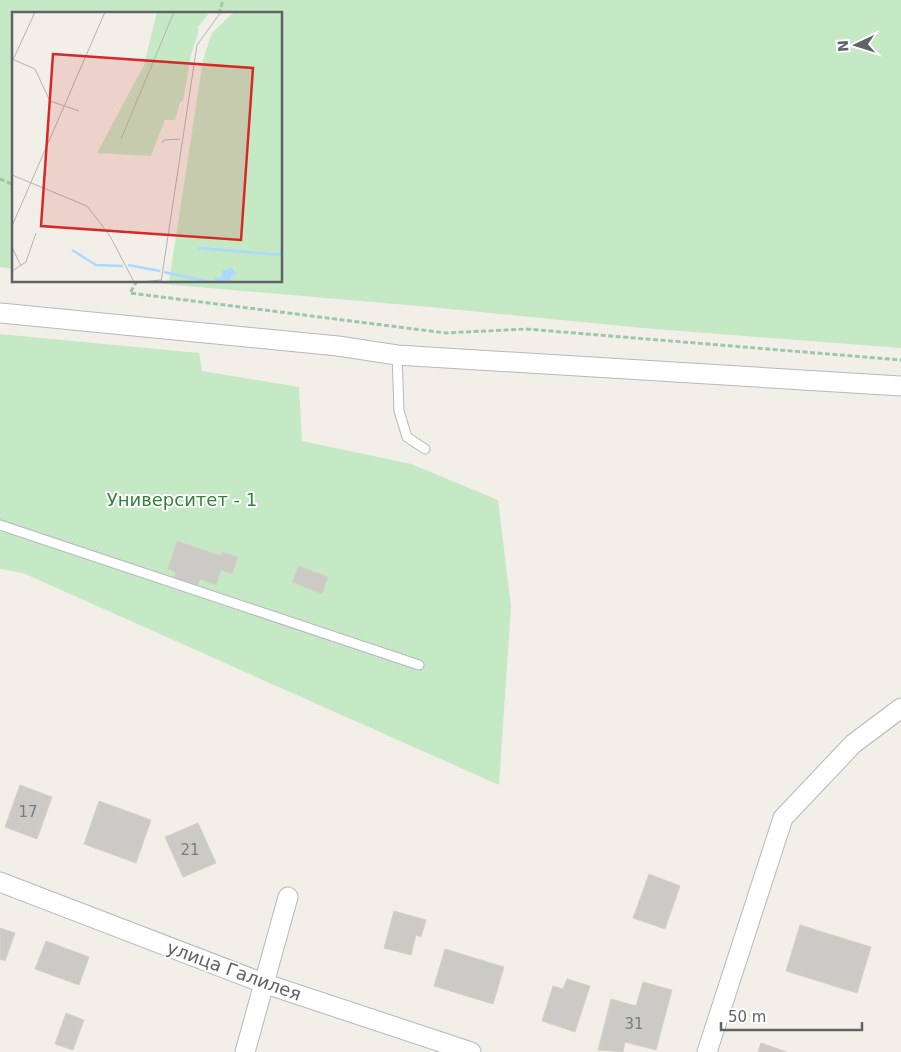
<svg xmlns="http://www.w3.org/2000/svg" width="901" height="1052" viewBox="0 0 901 1052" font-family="'DejaVu Sans',sans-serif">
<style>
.green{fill:#c5e8c5}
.building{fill:#cccac5;stroke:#d6d1c6}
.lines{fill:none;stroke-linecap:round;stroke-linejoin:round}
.lane-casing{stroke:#b5b8bc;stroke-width:11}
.street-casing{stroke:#b5b8bc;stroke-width:21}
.path{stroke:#9cc7a9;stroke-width:3;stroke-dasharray:5 2.5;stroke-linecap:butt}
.lane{stroke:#fff;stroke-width:9}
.street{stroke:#fff;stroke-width:19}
.labels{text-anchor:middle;stroke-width:4;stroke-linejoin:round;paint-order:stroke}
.number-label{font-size:15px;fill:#7a7d7f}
.park-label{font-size:18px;fill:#348238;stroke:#fff}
.street-label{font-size:18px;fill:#5f6368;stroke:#fff}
.inset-river{fill:none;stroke:#aadaff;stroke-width:2.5}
.inset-road{fill:none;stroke:#b3b3b1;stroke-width:1}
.view{fill:#d62828;fill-opacity:0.15;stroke:#d62828;stroke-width:2.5}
.inset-edge{fill:none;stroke:#5f6368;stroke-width:2.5}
</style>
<rect width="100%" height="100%" fill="#f1efe8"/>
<g class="green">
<path d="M0 0H901V348L643 328 430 307 129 281H281V14H14V269L0 267Z"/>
<path d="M0 334 199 353 202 371 299 387 302 441 411 464 498 500 511 607 499 785 23 573 0 569Z"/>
</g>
<g class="building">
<path d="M177 541 221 556 222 552 238 557 232 574 221 570 216 585 200 579 196 588 173 580 176 572 168 569Z"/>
<path d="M299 566 328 577 322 594 292 582Z"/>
<path d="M20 785 52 797 37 839 5 827Z"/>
<path d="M99 801 151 820 136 863 84 844Z"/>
<path d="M198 823 216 863 183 877 165 837Z"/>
<path d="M649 874 680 886 665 929 633 918Z"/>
<path d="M394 911 426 920 421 937 416 935 411 955 384 948Z"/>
<path d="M800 925 871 947 857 993 786 971Z"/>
<path d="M0 928 15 933 5 961 0 959Z"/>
<path d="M46 941 89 957 79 985 35 969Z"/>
<path d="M445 949 504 967 493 1004 434 986Z"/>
<path d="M567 979 590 986 575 1032 542 1021 553 986 563 989Z"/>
<path d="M643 982 672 990 656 1050 625 1042 623 1052 598 1050 611 999 636 1006Z"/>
<path d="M66 1013 84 1020 73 1050 55 1044Z"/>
<path d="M761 1043 787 1052H758Z"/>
</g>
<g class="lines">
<g class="lane-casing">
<g id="lane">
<path d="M397 355 399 411 407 437 425 449"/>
<path d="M0 525 419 665"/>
</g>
</g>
<g class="street-casing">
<g id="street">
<path d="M0 313 338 346 397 355 901 386"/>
<path d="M0 882 263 983 471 1052"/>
<path d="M245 1052 288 897"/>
<path d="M707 1052 783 818 853 744 901 708"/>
</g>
</g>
<g class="path">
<path d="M219 14 223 0"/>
<path d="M0 179 14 185"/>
<path d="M137 281 130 293 446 333 526 329 901 360"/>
</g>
<use href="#lane" class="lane"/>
<use href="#street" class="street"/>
</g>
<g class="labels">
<g class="number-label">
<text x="28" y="817">17</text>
<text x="190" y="855">21</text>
<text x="634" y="1029">31</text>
</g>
<g class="park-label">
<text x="182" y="506">Университет - 1</text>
</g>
<g class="street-label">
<text transform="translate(234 971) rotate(20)" y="6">улица Галилея</text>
</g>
</g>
<g transform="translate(12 12)">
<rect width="270" height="270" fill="#f1efe8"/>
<path d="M145 0H198L185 16 187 18 179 43 171 89 168 90 163 108H153L139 144 85 141 132 53ZM222 0H270V270H157L191 48 200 21Z" fill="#c5e8c5"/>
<path d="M219 256 225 262 219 264V270L204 269 201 265 209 266 210 259Z" fill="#aadaff"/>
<path class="inset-river" d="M186 236 270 243M60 238 84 253 111 254M116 253 148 259M152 260 197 270"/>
<path class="inset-road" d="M0 47 23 57 38 89 67 99M1 48 23 0M109 127 162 0M150 131 152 128 168 127M0 163 75 194 98 224 122 270M0 214 93 0M0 235 9 254M0 259 14 250 24 221M129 270 149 268M149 270 185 33 209 0"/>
<path class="view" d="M41 42 241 56 229 228 29 214Z"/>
<rect width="270" height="270" class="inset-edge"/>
</g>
<g transform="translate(856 45) rotate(266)" stroke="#ffffff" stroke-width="4" paint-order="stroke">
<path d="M0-4L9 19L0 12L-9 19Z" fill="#5f6368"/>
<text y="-8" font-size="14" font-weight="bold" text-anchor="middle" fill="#5f6368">N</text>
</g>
<path d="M721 1022v8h141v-8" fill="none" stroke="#5f6368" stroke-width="2.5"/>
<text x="728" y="1022" font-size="15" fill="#5f6368" stroke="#ffffff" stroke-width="4" paint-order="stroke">50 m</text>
</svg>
